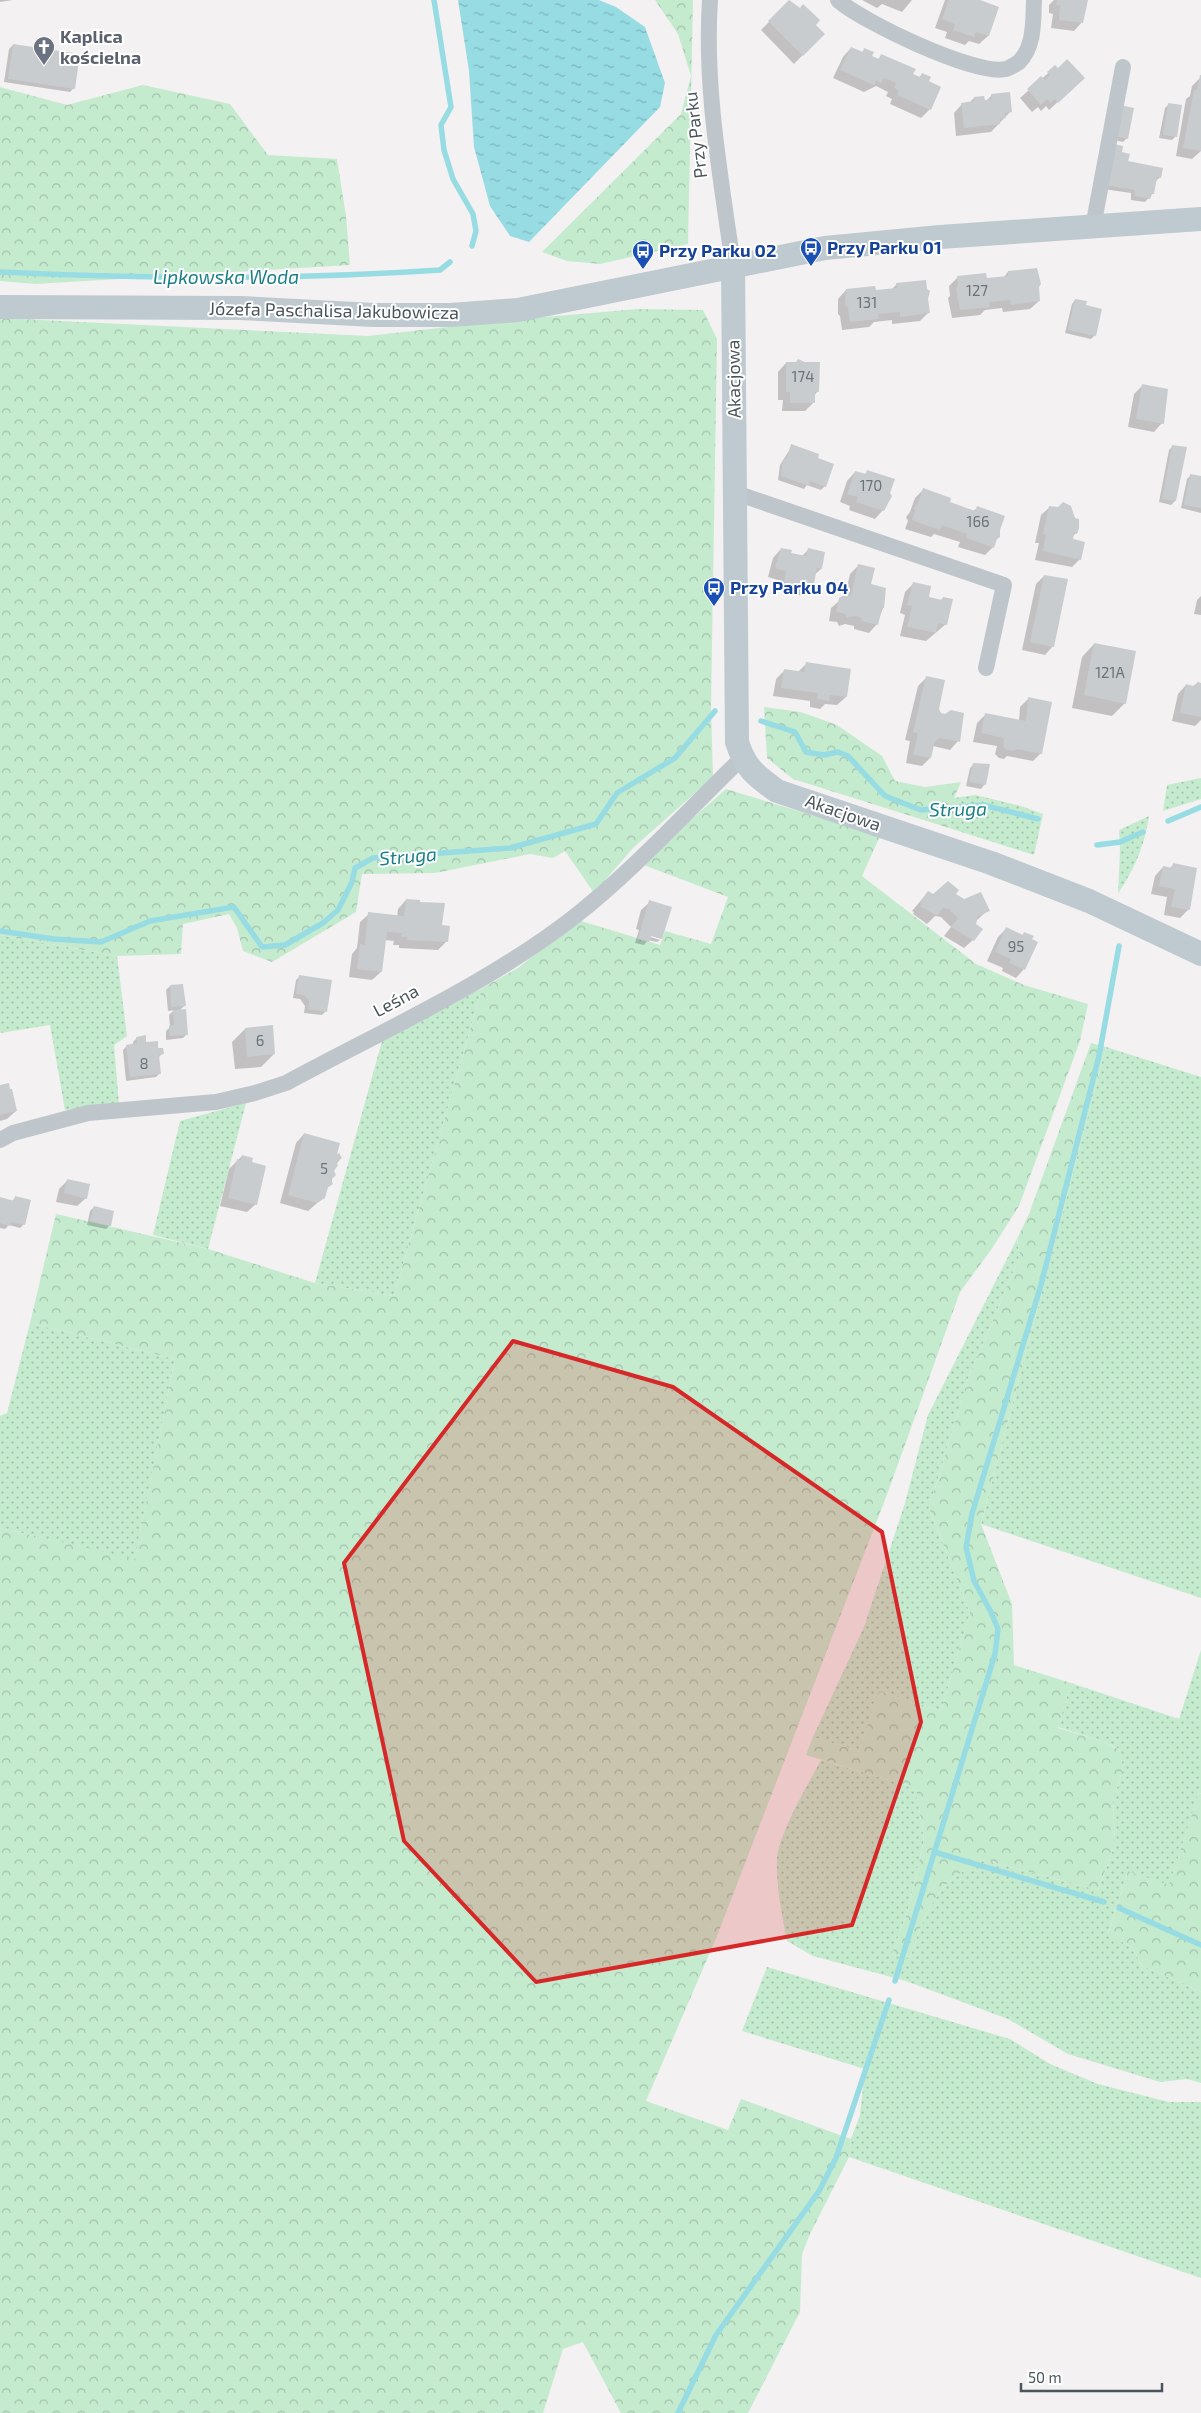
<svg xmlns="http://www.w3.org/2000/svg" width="1201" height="2413" viewBox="0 0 1201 2413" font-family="'Exo 2',sans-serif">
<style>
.grass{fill:url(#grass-dots)}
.forest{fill:url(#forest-crowns)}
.water{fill:url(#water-ripples)}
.shadow{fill:#0003}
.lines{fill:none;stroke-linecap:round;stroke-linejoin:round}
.stream{stroke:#97dce3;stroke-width:5.5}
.building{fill:#c8cccf}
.street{stroke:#bec6cc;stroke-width:16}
.secondary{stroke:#bfc9d0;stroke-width:24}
.marked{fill:#d62828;fill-opacity:0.2;stroke:#d62828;stroke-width:4;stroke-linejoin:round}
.labels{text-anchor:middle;stroke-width:4;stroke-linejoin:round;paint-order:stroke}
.number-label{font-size:15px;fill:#6a7479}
.worship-label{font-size:18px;font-weight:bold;fill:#5b616d;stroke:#fff;text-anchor:start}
.street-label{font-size:18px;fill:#4b565c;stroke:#fff}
.transit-label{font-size:18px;font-weight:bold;fill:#164399;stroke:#fff;text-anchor:start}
.water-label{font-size:19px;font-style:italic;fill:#1b7f88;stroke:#fff}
</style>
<defs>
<pattern id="grass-dots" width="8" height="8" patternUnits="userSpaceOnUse" patternTransform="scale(1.25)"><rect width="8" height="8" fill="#c5ebcf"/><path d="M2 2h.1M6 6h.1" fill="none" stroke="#a2c1ab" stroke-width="1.8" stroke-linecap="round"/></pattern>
<pattern id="forest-crowns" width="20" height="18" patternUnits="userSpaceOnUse" patternTransform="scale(1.25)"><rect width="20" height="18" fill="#c5ebcf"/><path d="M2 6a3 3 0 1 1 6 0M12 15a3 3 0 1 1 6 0" fill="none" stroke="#a2c1ab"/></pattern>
<pattern id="water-ripples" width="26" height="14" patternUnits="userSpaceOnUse" patternTransform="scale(1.25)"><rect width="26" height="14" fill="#97dce3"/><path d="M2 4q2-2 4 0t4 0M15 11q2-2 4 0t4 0" fill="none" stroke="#7db5bb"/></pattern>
</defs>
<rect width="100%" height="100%" fill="#f3f1f1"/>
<g class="grass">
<path d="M1201 778V799L1163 811 1167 785Z"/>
<path d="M975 795 1021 806 1043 814 1034 855 949 828 954 798Z"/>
<path d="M1149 816C1144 848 1135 867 1118 894L1120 850 1119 830Z"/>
<path d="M0 935 117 956 127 1036 114 1045 119 1104 65 1110 50 1025 0 1033Z"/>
<path d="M482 988 394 1296 315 1283 382 1041Z"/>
<path d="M1106 1047 1201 1077V1598L981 1524Z"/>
<path d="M246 1103 208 1249 153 1235 180 1121Z"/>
<path d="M1017 1239 1020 1256 968 1379 929 1508 970 1613 941 1711 879 1691 859 1751 813 1737 864 1627 905 1503 928 1415Z"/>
<path d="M30 1323 175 1359 135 1560 0 1528V1416L7 1413Z"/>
<path d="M1201 1650V1794L1199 1793 1169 1886 1128 1871 1108 1933 1133 1948 1141 1965 1201 1992V2083L1187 2079 1160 2082 1068 2054 1008 2019 906 1981 813 1956 787 1941C782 1914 776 1887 777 1859 779 1833 808 1784 821 1760L916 1788 924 1840 908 1910 892 1954 910 1958C919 1930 928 1901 951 1880 960 1872 973 1866 984 1860L1098 1890 1115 1844 1113 1801 1123 1768 1119 1749 1102 1741 1058 1727 1071 1683 1179 1719Z"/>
<path d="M767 1967 1010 2039 1050 2064 1098 2084 1169 2102H1201V2278L849 2157 851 2139 860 2115 865 2069 742 2031Z"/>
</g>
<g class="forest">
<path d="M655 0H693L688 244 600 264 567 261 542 252 681 114 691 76 678 34Z"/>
<path d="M143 85 230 104 268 155 337 159 346 216 350 265 36 284 0 281V87L67 105Z"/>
<path d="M638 309 703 310 717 339 711 706 713 777 633 848 594 893 565 851 553 858 530 854 435 873 362 874 356 912 272 962 243 951 237 928 229 914 183 924 181 954 117 956 0 935V318L368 336 509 320Z"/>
<path d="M764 707 801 712 837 725 882 756 895 781 925 787 961 782 954 798 949 828 793 779 767 758Z"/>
<path d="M726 789 880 836 862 876 976 964 1024 985 1088 1004 1080 1041 1019 1206 991 1250 960 1292 888 1492 717 1936 646 2101 728 2130 741 2099 851 2139 849 2157 810 2234 802 2254 800 2312 748 2413H621L583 2342 563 2349 543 2413H0V1528L135 1559 175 1359 30 1323 56 1214 208 1249 315 1283 394 1296 482 988 518 968 578 920 660 945 665 931 711 944 728 897 641 864Z"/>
<path d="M1091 1043 1106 1047 981 1524 1012 1604 1014 1665 1071 1683 1058 1728 1102 1741 1120 1750 1123 1768 1113 1801 1115 1844 1098 1890 984 1860C973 1866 960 1872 951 1880 928 1901 919 1930 910 1958L892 1954 908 1910 924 1840 916 1788 806 1755 813 1737 859 1751 879 1691 941 1711 970 1613 929 1508 968 1379 1020 1256 1017 1239 1029 1214Z"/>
<path d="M1199 1793 1201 1794V1992L1141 1965 1133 1948 1108 1934 1128 1871 1169 1885Z"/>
</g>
<path class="water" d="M458 0H599L616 7 645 27 665 83 660 107 529 242 510 236 490 206 474 147 469 71Z"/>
<g class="shadow">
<path d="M0 0H13L0 2Z"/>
<path d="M862 0H912L902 12 882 4 877 8Z"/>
<path d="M945 0H976L998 8 988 36 979 44 969 41 965 45 945 38 947 32 935 28Z"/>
<path d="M1054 0H1087L1082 22 1074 31 1051 28 1053 14 1049 13V5Z"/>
<path d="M790 1 823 34 794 64 761 30Z"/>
<path d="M13 45 74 88 70 92 4 82 9 49Z"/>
<path d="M851 48 861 53 865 49 871 57 877 60 881 56 918 78 922 75 930 109 921 118 890 104 892 99 886 96 888 92 876 86 864 92 833 78 843 57Z"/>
<path d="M1055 67 1075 86 1049 110 1046 106 1041 111 1038 107 1032 112 1020 98Z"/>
<path d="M1201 77V151L1192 159 1176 156 1186 99 1190 96 1192 86Z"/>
<path d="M992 95 1011 111 991 132 956 136 954 113 962 104 969 103 974 98 984 103Z"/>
<path d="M1169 104 1175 137 1172 140 1159 138 1165 108Z"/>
<path d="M1117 110 1127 138 1123 142 1111 139Z"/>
<path d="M1120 153 1127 162 1160 177 1156 181 1153 193 1145 202 1131 200V193L1103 189Z"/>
<path d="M1008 272 1037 287 1039 301 1030 309 1003 312 1002 308 985 310 980 315 952 318 948 298 950 296 949 286 958 277 986 279 1003 278Z"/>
<path d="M897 284 926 299 928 313 920 321 892 324V320L874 322 869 327 842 330 840 316 838 314V299L846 290 875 292 892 289Z"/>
<path d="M1075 300 1084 306 1095 335 1091 339 1065 333 1072 304Z"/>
<path d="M786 363 818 391 814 396V402L805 411H782L783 400H778V372Z"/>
<path d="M1143 385 1162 423 1154 432 1128 427 1134 394Z"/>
<path d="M792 446 816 459 825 486 821 490 807 485 804 489 778 480 780 465Z"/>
<path d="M1173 446 1175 501 1171 505 1159 502 1169 450Z"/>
<path d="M868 471 883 510 875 519 849 510 850 506 840 502 847 481 855 472 864 475Z"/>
<path d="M1191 475 1201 477V513L1181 508 1187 479Z"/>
<path d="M923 490 948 503 973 511 977 508 995 541 993 547 985 555 958 547 960 542 934 534 931 537 905 529 908 521 906 517 910 512 915 498Z"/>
<path d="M1050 507 1076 533 1072 537 1080 559 1072 567 1035 560 1039 543H1035L1041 515Z"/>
<path d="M781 549 789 554 802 556 808 550 821 569 814 575 811 588 803 596 776 590 778 580 768 577 773 558Z"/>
<path d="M858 566 883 608 877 624 869 633 854 629V626L845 624 839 626 837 622 829 621 831 608 845 596 850 574Z"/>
<path d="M1044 576 1053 646 1045 655 1022 650 1036 584Z"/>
<path d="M913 584 928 598 940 601 943 598 946 624 926 641 900 636 905 615 900 613 905 592Z"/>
<path d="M1201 596V615L1194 614 1197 600Z"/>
<path d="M1094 644 1125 703 1112 716 1072 708 1082 657Z"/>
<path d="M806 664 849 670 846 697 837 705 825 704 820 709 810 707V701L773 696 776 679 784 671 797 673Z"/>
<path d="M927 677 937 710 945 716 958 741 950 750 933 746 930 758 922 766 906 763 910 741 905 740 918 686Z"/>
<path d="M1201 684V720L1195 726 1172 721 1178 694 1186 685 1193 687Z"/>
<path d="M1028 699 1041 753 1033 761 1007 756 1004 759 999 758 995 754 997 746 973 742 977 723 986 714 1019 721 1020 707Z"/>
<path d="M973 765H989L984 785 981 789 966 786 970 768Z"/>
<path d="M1173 865 1188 910 1180 918 1164 915 1167 897 1151 894 1155 876 1163 867 1170 868Z"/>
<path d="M928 892 933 896 964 901 988 910 976 921 973 940 964 948 944 936 951 927 941 917 935 916 927 924 913 914 914 912 912 911Z"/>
<path d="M406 900 441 926 446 942 438 950 399 948V945H393L394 941 385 940 381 972 372 980 349 977 352 954 357 948 360 922 369 914 397 917 398 909Z"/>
<path d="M650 902 661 939 645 933 644 935 660 940 657 942 648 940 644 945 635 943 639 930 636 929 641 910Z"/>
<path d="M1006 929 1022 936 1024 933V969L1016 978 1002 971 1003 968 987 961 998 937Z"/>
<path d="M300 976 326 1011 322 1015 304 1013 305 1006 300 999 293 998 296 980Z"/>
<path d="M170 986 184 1006 179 1011 187 1034 183 1038 166 1040V1031L170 1027 169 1015 174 1010 168 1011 166 990Z"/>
<path d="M245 1029 274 1054 261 1067 235 1069 232 1042Z"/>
<path d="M137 1038 162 1054 158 1058 160 1073 156 1077 126 1081 123 1050 127 1046 133 1045V1042Z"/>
<path d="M0 1087 16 1111 7 1119 0 1121Z"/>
<path d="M304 1134 335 1156 341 1158 332 1170V1184L326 1189 324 1197 308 1211 280 1203 296 1143Z"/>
<path d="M242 1156 256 1204 247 1212 220 1206 229 1169Z"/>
<path d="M68 1180 86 1198 77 1206 56 1202 59 1189Z"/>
<path d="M15 1198 24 1224 20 1228 9 1225 5 1229 0 1228V1199L12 1201Z"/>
<path d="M94 1207 110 1225 106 1229 87 1225 90 1211Z"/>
</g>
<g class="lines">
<g class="stream">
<path d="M434 0 451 107 441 125 444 150 453 179 473 214 476 231 472 246"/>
<path d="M0 272C147 279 293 280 440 270L450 262"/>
<path d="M761 721 795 732 806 752 824 755 838 752 848 756 885 796 921 810 983 805 1038 819"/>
<path d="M1168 821 1201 807"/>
<path d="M1097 845 1120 842 1143 832"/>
<path d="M0 931 54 939 101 942 150 921 234 907 262 947 285 945 323 923 338 910 352 882 355 868 373 858 510 848 596 824 617 793 675 758 715 711"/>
<path d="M934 1852 1104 1902"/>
<path d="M1119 1908 1201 1945"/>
<path d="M895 1981 995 1654 998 1629 991 1612 974 1581 966 1547 972 1514 1041 1285 1099 1056 1119 946"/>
<path d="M678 2413 716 2335 819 2191 836 2158 889 2000"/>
</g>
</g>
<g class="building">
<path d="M789 0 800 8 803 4 820 20 816 25 825 34 803 56 768 21Z"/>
<path d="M949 0H980L999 7 989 36 976 32 974 37 953 30 955 24 942 19Z"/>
<path d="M1057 0H1088L1083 23 1059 20 1060 6 1056 5Z"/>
<path d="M13 44 80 54 75 89 8 79Z"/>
<path d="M851 47 863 52 864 48 874 52 872 56 879 59 881 54 916 69 913 74 920 77 922 73 931 77 929 81 941 87 931 110 897 95 899 90 894 88 896 83 884 78 881 83 876 80 874 85 840 70Z"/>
<path d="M1067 59 1085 78 1058 103 1055 99 1050 103 1047 99 1041 105 1027 89 1041 76 1045 80 1050 75 1047 72 1055 65 1058 68Z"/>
<path d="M1200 75H1201V151L1183 148 1194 90H1197Z"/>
<path d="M1010 92 1012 112 1005 113 1006 118 1000 119V124L964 128 961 103 974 101V97L984 96 985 100 992 99 991 94Z"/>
<path d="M1168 103 1182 105 1177 137 1163 135Z"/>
<path d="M1120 105 1134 108 1128 139 1114 136Z"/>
<path d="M1113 144 1123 146 1122 152 1130 154 1128 161 1163 168 1161 178 1157 177 1154 194H1152L1150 199 1135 196 1134 190 1106 185Z"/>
<path d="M1037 268 1041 284 1039 287 1040 301 1011 305 1010 300 989 302 990 307 960 310 956 289 958 286 957 276 986 273 987 278 1008 276V271Z"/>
<path d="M926 280 927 289 930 291 928 299 930 313 900 317V312L878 314 879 319 850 322 848 308 845 305 846 289 875 286 876 290 886 289 897 288 896 283Z"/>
<path d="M1075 299 1087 301 1086 305 1102 309 1096 336 1068 330Z"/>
<path d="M798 359 805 362H820L819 392H815V403H790V392H786V362H796Z"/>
<path d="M1142 384 1168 389 1164 424 1136 419Z"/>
<path d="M791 444 819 454 818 458 834 464 826 487 810 481 809 486 781 476 783 460 787 458Z"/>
<path d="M1172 445 1187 447 1176 501 1162 499Z"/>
<path d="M867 470 895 479 890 493 892 496 884 511 856 502 858 497 847 494 855 471 866 474Z"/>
<path d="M1190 474 1201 476V508L1184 505Z"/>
<path d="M923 488 951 498 950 502 975 511 977 506 1005 516 1000 530V537L997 539 994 548 966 538 967 534 942 525 940 530 912 520 915 511 914 508 918 503Z"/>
<path d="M1063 502 1071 506 1075 518 1079 519V528L1077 534 1074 533 1073 539 1085 542 1081 560 1043 551 1046 535 1043 534 1049 506 1058 507Z"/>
<path d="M781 548 792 550 791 553 806 556 808 548 825 552 822 569 817 568 813 589 784 582 786 571 777 569 775 566Z"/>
<path d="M858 564 875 568 871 584 886 588 884 608H882L878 625 861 621 862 618 855 616 847 618 845 614 836 612 839 598 845 594 851 596Z"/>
<path d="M1044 575 1068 579 1054 647 1030 642Z"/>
<path d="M913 582 931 586 929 597 942 600 943 597 953 599 947 625 938 623 936 633 907 627 912 606 907 605Z"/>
<path d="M1094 643 1136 651 1126 704 1084 695Z"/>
<path d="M806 662 851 669 847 697 830 695 829 701 817 699 818 693 781 688 784 669 804 672Z"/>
<path d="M926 676 945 680 939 709 941 713 945 714 951 710 964 713 960 742 940 738 935 741 931 758 913 755 918 733 913 732Z"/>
<path d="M1198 682 1201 683V717L1180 713 1186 684 1193 686Z"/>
<path d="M1028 697 1052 702 1042 754 1017 749 1014 751 1007 750 1003 746 1004 738 981 733 985 713 1026 721Z"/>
<path d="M973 763 990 764 986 785 969 782Z"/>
<path d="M1173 863 1197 868 1190 910 1171 907 1175 889 1159 886 1163 866 1172 868Z"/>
<path d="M948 881 959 890 956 894 964 899 981 892 990 911 978 916 976 924 983 929 974 941 951 927 958 918 949 909 943 908 937 916 920 906 922 903 920 902 928 891 933 894Z"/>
<path d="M406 899 420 900V902L445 903 442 925 450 926 448 942 407 940V937H401L402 933 387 932 382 972 357 969 360 944 365 945 368 912 404 916Z"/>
<path d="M649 900 672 907 662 939 651 936 649 942 638 939Z"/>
<path d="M1006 927 1023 935 1024 932 1034 936 1032 939 1038 942 1025 970 1009 963 1011 959 995 952Z"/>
<path d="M299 975 332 980 327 1012 308 1009 309 1001 304 995 296 994Z"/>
<path d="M183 984 186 1006 171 1007 170 985Z"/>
<path d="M186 1009 188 1035 170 1036 169 1026 174 1025 173 1010Z"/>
<path d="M273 1025 275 1054 247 1057 245 1028Z"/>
<path d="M146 1035V1042L158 1041V1048H163L164 1054 159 1055 161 1074 130 1077 126 1045 137 1043 136 1037Z"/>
<path d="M9 1083 10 1089H12L17 1111 0 1115V1085Z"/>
<path d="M304 1133 340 1143 337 1154 339 1153 342 1158 336 1162 338 1165 334 1171 336 1175 331 1180 333 1184 328 1187 325 1198 317 1203 288 1195Z"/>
<path d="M242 1155 253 1158 252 1162 266 1166 257 1205 228 1198 237 1159 241 1160Z"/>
<path d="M67 1179 90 1184 87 1199 64 1193Z"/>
<path d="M15 1196 31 1200 25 1225 11 1222 10 1226 0 1223V1197L14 1201Z"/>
<path d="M94 1206 114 1211 111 1226 90 1221Z"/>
</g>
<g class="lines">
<g class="street">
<path d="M710 0C704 88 721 178 733 265"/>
<path d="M838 0C861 21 975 76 1006 69 1010 68 1016 64 1019 62 1035 46 1033 20 1034 0"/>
<path d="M1093 227 1123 67"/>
<path d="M736 493 1004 585 986 668"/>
<path d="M0 1140 13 1133 88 1113 216 1102 255 1093 286 1083C382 1031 488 984 574 917 633 871 688 810 742 758"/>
</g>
<g class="secondary">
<path d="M733 265 737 742C745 768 756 776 777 791L991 863 1089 901 1201 954"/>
<path d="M0 307 240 308 374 315H451L518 310 825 248 940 237 1201 219"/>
</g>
</g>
<path class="marked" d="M513 1341 673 1387 882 1532 921 1722 852 1925 536 1982 404 1841 344 1563Z"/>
<defs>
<g id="church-pin" transform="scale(1.125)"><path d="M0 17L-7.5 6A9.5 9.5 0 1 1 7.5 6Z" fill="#6b7280" stroke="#fff"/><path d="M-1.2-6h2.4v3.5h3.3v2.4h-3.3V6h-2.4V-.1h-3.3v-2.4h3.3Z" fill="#fff"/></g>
<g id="bus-pin" transform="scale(1.125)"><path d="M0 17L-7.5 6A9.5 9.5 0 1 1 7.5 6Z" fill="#1a4fb4" stroke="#fff"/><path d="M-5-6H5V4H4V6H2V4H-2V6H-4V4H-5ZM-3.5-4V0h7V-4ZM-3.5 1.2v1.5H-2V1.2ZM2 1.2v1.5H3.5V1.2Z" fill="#fff"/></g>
</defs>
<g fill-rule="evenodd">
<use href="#church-pin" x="44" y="47"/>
<use href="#bus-pin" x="811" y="248"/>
<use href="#bus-pin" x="643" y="251"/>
<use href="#bus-pin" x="714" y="588"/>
</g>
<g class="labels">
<g class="number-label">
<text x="977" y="296">127</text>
<text x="867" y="308">131</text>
<text x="803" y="382">174</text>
<text x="871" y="491">170</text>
<text x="978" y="527">166</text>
<text x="1110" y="678">121A</text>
<text x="1016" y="952">95</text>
<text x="260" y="1046">6</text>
<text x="144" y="1069">8</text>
<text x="324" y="1174">5</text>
</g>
<g class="worship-label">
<text x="60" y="43">Kaplica<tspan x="60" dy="21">kościelna</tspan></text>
</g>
<g class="street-label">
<text transform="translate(696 135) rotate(-97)" y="6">Przy Parku</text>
<text transform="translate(334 311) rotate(1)" y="6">Józefa Paschalisa Jakubowicza</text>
<text transform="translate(734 379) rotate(-91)" y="6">Akacjowa</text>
<text transform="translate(843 813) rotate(19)" y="6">Akacjowa</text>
<text transform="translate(396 1001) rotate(-28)" y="6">Leśna</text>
</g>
<g class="transit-label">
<text x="827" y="254">Przy Parku 01</text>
<text x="659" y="257">Przy Parku 02</text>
<text x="730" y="594">Przy Parku 04</text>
</g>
<g class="water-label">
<text x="226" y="284">Lipkowska Woda</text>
<text transform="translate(958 809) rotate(-1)" y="7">Struga</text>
<text transform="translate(408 856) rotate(-5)" y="7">Struga</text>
</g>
</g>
<path d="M1021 2383v8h141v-8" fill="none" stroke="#4b565c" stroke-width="2.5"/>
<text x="1028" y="2383" font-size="15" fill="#4b565c" stroke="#ffffff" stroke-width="4" paint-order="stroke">50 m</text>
</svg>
